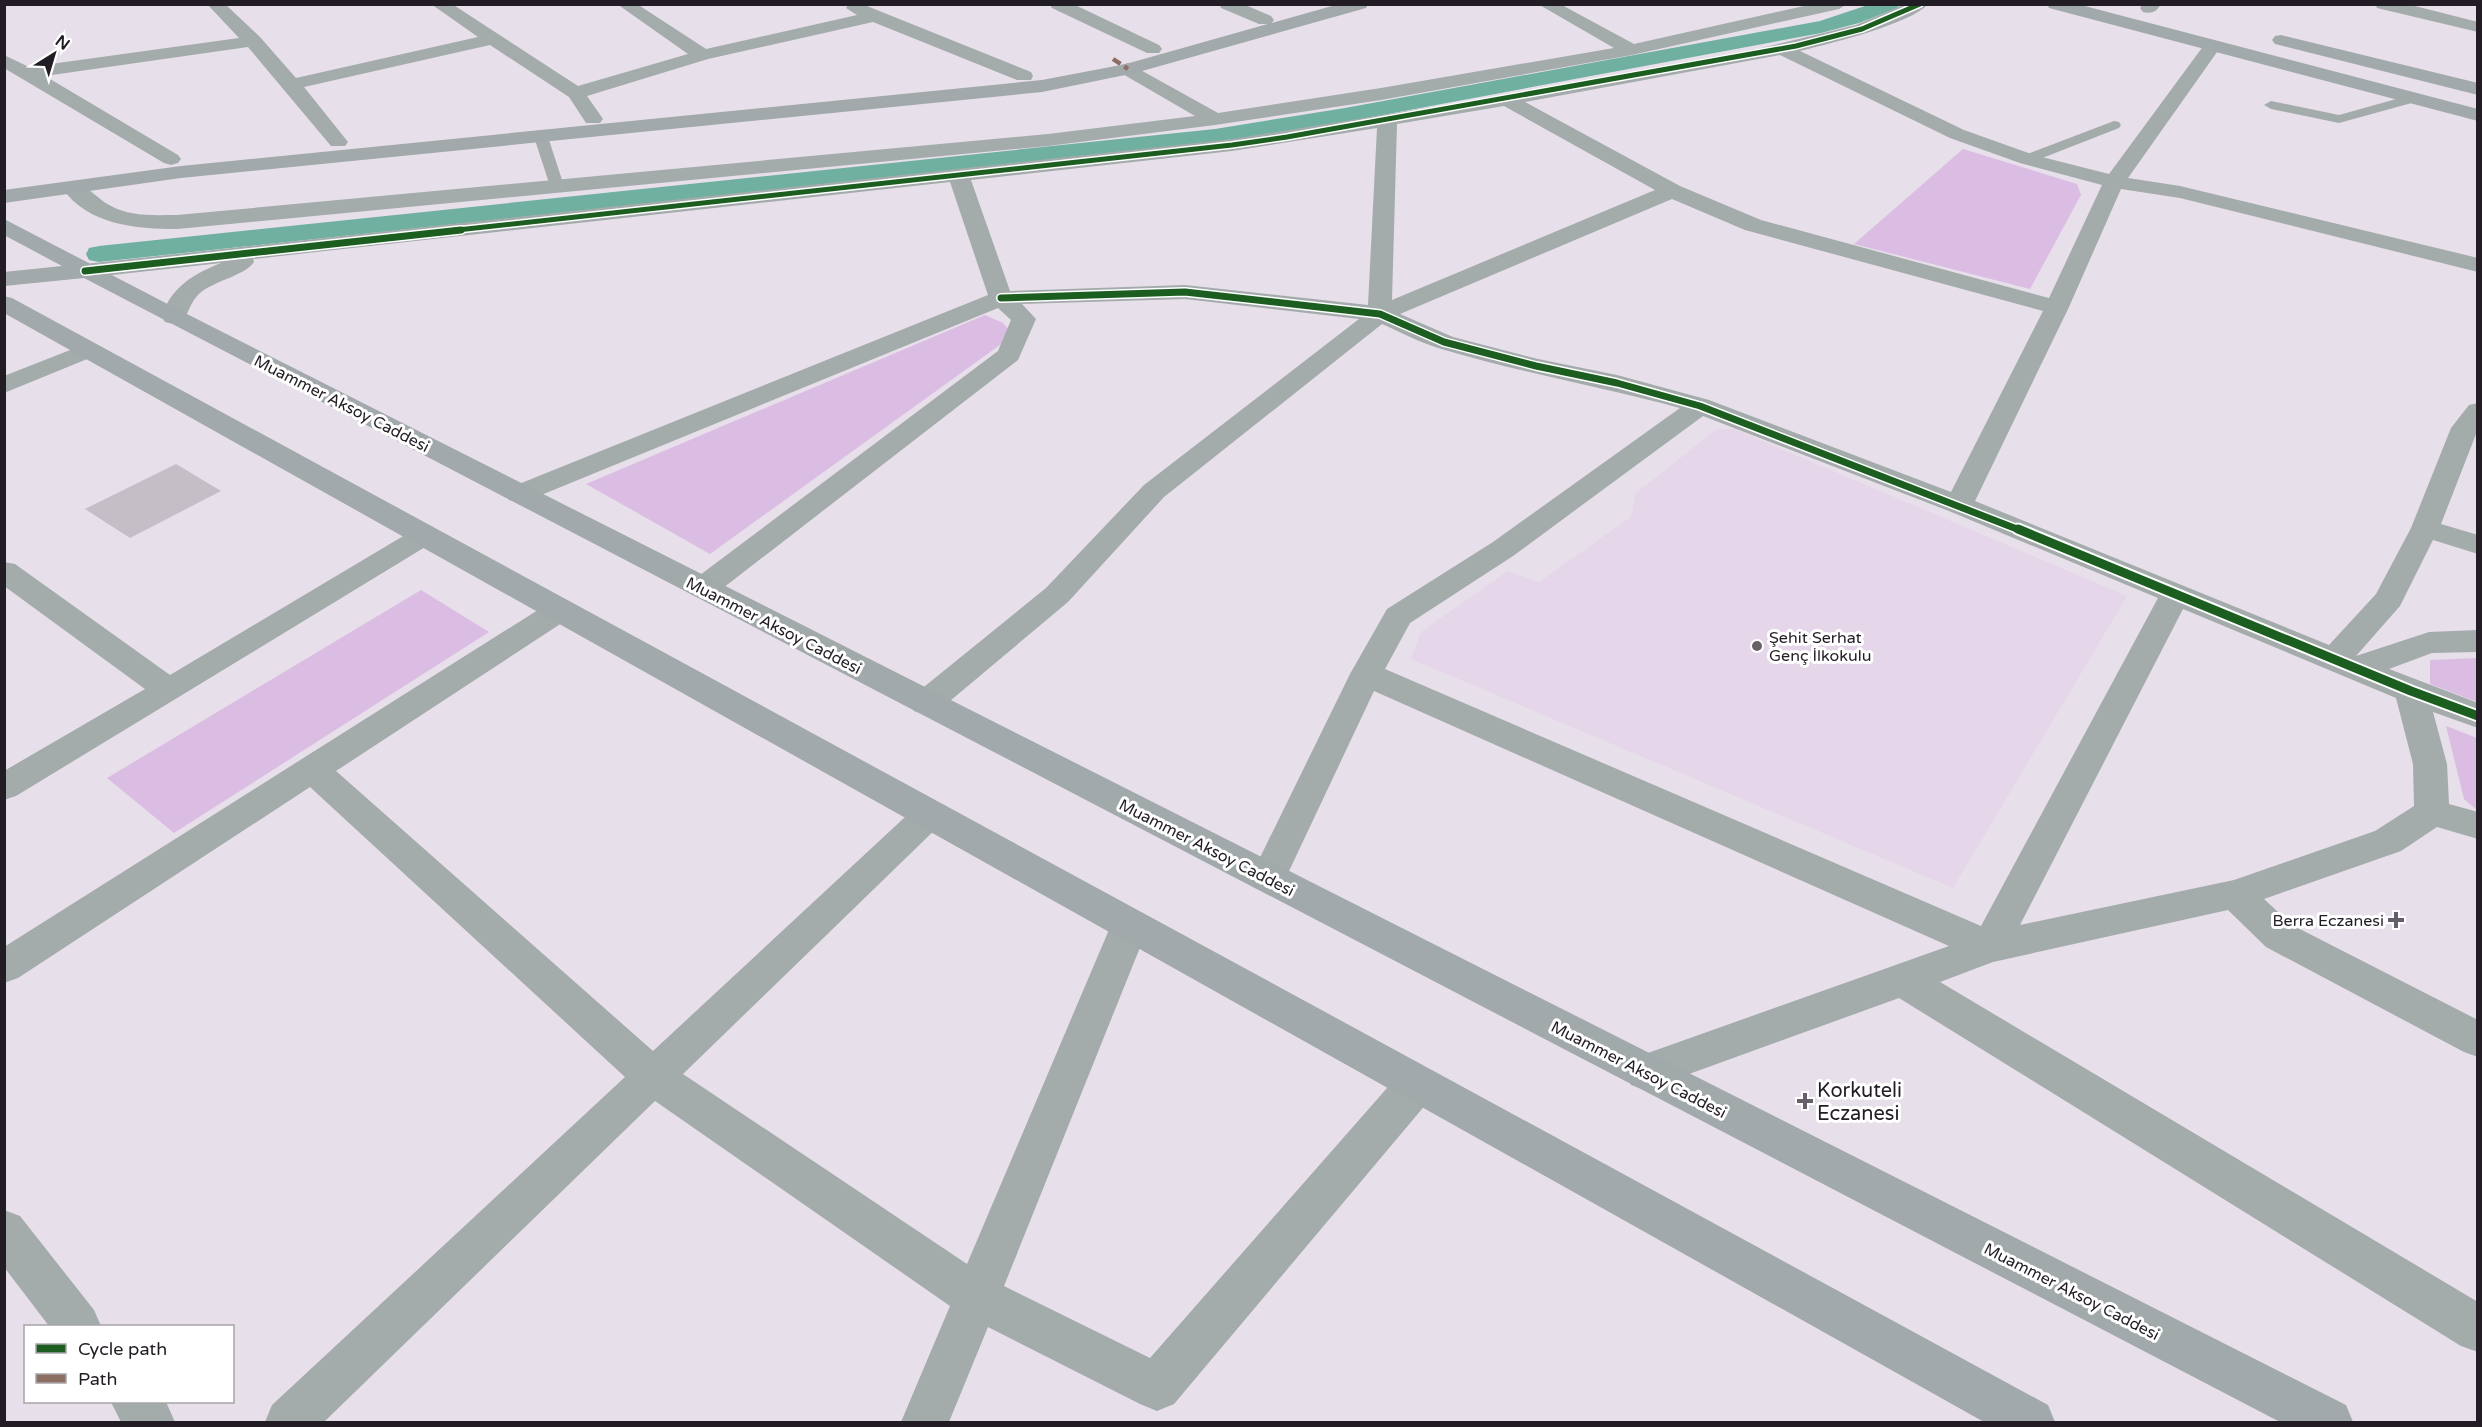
<svg xmlns="http://www.w3.org/2000/svg" width="2482" height="1427" viewBox="0 0 2482 1427" font-family="'Varela Round',sans-serif">
<style>
.built{fill:#e5d6e9}
.green{fill:#dbbde4}
.lines{fill:none;stroke-linecap:round;stroke-linejoin:round}
.canal{fill:#6fb0a0;fill-rule:evenodd}
.building{fill:#c4bec7}
.lane{fill:#a4abab;fill-rule:evenodd}
.street{fill:#a4abab;fill-rule:evenodd}
.secondary{fill:#a1a9aa;fill-rule:evenodd}
.quiet{stroke:#8d6e63;stroke-width:4.5;stroke-dasharray:9 4.5;stroke-linecap:butt}
.cycleway-far2-casing{stroke:#fff;stroke-width:8}
.cycleway-far1-casing{stroke:#fff;stroke-width:10}
.cycleway-casing{stroke:#fff;stroke-width:13}
.cycleway-far2{stroke:#1b5e20;stroke-width:5}
.cycleway-far1{stroke:#1b5e20;stroke-width:7}
.cycleway{stroke:#1b5e20;stroke-width:9}
.poi-dot{fill:#676069;stroke:#fff;stroke-width:2}
.labels{text-anchor:middle;stroke-width:6;stroke-linejoin:round;paint-order:stroke}
.street-label{font-size:16px;fill:#221c24;stroke:#fff}
.poi-label{font-size:16px;fill:#221c24;stroke:#fff;text-anchor:start}
.near-poi-label{font-size:20px;fill:#221c24;stroke:#fff;text-anchor:start}
</style>
<rect width="100%" height="100%" fill="#e7dfea"/>
<path class="built" d="M1717 429H1734L2127 596 1953 888 1411 659 1421 632 1508 571 1539 582 1631 517 1636 493Z"/>
<g class="green">
<path d="M1963 149 2077 184 2081 195 2030 289 1854 244Z"/>
<path d="M985 315 1003 323 1008 329 1004 342 710 554 586 484Z"/>
<path d="M421 590 489 632 174 833 107 778Z"/>
<path d="M2477 658V702L2430 684V660Z"/>
<path d="M2446 726 2477 738V810L2464 799Z"/>
</g>
<g class="lines">
<path class="canal" d="M1871 4H1900L1897 8 1859 23 1821 33 1345 122 1215 143 99 262 89 260 86 254 89 248 99 246 1215 129 1345 108 1820 21Z"/>
</g>
<path class="building" d="M176 464 221 491 130 538 85 509Z"/>
<g class="lines">
<g class="lane">
<path d="M2414 94 2419 95 2421 98 2419 101 2339 123 2271 109 2264 105 2271 101 2339 115Z"/>
<path d="M2114 121 2119 122 2121 125 2119 128 2032 162 2027 163 2020 159 2022 156Z"/>
<path d="M541 133 548 137 564 186 562 189H552L550 186 534 137Z"/>
</g>
<g class="street">
<path d="M207 4H225L260 37 296 78 478 37 431 4H452L578 86 688 54 617 4H637L706 49 857 15 846 8 849 4H862L1031 72 1033 76 1031 80H1017L873 22 708 59 587 96 603 119 600 123H586L569 97 490 45 304 87 348 142 345 146H331L248 47 45 76 178 155 181 159 178 163 171 165 164 163 4 68V55L29 67 239 38Z"/>
<path d="M1050 4H1073L1159 45 1162 49 1159 53H1147L1052 8Z"/>
<path d="M1219 4H1243L1271 16 1274 20 1271 24H1259L1221 8Z"/>
<path d="M1538 4H1560L1634 44 1813 4H1847L1839 9 1632 55 1381 100 1215 125 1048 146 177 229C136 229 88 225 62 188L65 183C84 179 95 198 111 206 131 217 155 215 177 215L1048 134 1195 116 1121 73 1119 69 1121 65 1128 63 1218 113 1381 88 1614 48Z"/>
<path d="M1905 4H1928C1911 24 1828 44 1800 51L1964 130 2034 155 2109 174 2207 41H2219L2222 45 2128 178 2180 186 2478 258V272L2180 198 2121 189 2069 307 1975 501 2329 645 2376 594 2411 528 2451 428 2469 405 2478 403V429L2441 524 2478 535V554L2433 540 2400 606 2356 656 2429 632 2478 630V652L2432 653 2389 669 2478 703V728L2433 712 2447 764 2449 804 2478 812V839L2437 827 2401 851 2264 899 2292 925 2478 1020V1057L2464 1052 2266 947 2228 910 1993 962 1940 982 2478 1302V1352L2461 1346 1899 998 1645 1090 1631 1085 1625 1072 1631 1059 1949 946 1374 691 1281 888 1268 892 1255 888 1250 878 1350 674 1387 609 1493 542 1680 408C1599 386 1517 372 1438 348 1419 342 1400 332 1382 324L1164 497 1068 602 938 711 926 715 914 711 910 703 914 695 1046 588 1144 485 1359 319 1185 299 1022 304 1036 319 1018 360 714 595 703 598 692 595 688 588 692 581 998 351 1011 320 998 308 529 500 519 502 509 500 505 494 509 488 988 295 950 182 253 259 254 262C246 275 214 281 200 293 190 302 189 312 183 322L174 324 165 322 162 317C170 287 194 274 221 263L85 278 77 276 73 271 77 266 85 264 1232 139 1450 104 1762 48 1856 25ZM1780 55 1950 138 2020 163 2102 185 2049 298 1761 220 1680 186 1525 102ZM1504 106 1655 190 1392 300 1397 124ZM1377 128 1368 305 1185 285 1010 291 971 180 1232 151ZM1672 199 1745 230 2043 311 1951 492 1709 400 1617 375 1538 359 1453 337 1400 314ZM1703 416 1949 511 2158 598 1981 926 1385 669 1410 623 1513 556ZM2183 609 2396 698 2413 764 2414 806 2375 831 2234 880 2020 925Z"/>
<path d="M2143 4H2161C2156 12 2152 14 2143 12L2140 8Z"/>
<path d="M2375 4H2407L2478 22V32L2377 8Z"/>
<path d="M88 343 97 345 100 350 97 355 4 393V376Z"/>
<path d="M425 526 435 529 440 535 435 541 16 796 4 800V771L145 689 4 586V562L15 564 170 675 415 529Z"/>
<path d="M560 600 571 603 575 610 571 617 336 771 653 1051 918 805 930 801 942 805 948 814 942 823 683 1074 967 1264 1111 925 1117 914 1130 910 1143 914 1149 925 1004 1286 1150 1358 1402 1071 1417 1066 1432 1071 1438 1084 1432 1097 1174 1404 1157 1411 1140 1404 988 1327 949 1422H901L950 1306 655 1101 324 1422H265L272 1405 625 1077 310 787 18 978 4 983V947L549 603Z"/>
<path d="M4 1210 20 1216 94 1310 101 1326H49L4 1267Z"/>
<path d="M111 1402H166L175 1422H121Z"/>
</g>
<g class="secondary">
<path d="M1339 4H1368L1366 8 1135 73 1042 92 181 178 4 203V190L181 166 1042 80 1126 64Z"/>
<path d="M2047 4H2077L2478 109V121L2049 8Z"/>
<path d="M2281 35 2478 83V95L2275 44 2272 40 2275 36Z"/>
<path d="M4 219 183 312 2346 1405 2353 1422H2280L84 278 4 286V272L62 266 4 235Z"/>
<path d="M4 296 12 298 2048 1405 2055 1422H1984L4 313Z"/>
</g>
<path class="quiet" d="M1113 59 1128 69"/>
<g class="cycleway-far2-casing">
<path id="cycleway-far2" d="M448 231 1232 145 1287 137 1796 46 1862 29 1920 4"/>
</g>
<g class="cycleway-far1-casing">
<g id="cycleway-far1">
<path d="M85 271 461 230"/>
<path d="M1001 298 1185 292 1380 314 1444 342 1536 366 1617 383 1700 406 2022 531"/>
</g>
</g>
<g class="cycleway-casing">
<path id="cycleway" d="M2018 529 2411 691 2478 716"/>
</g>
<use href="#cycleway-far2" class="cycleway-far2"/>
<use href="#cycleway-far1" class="cycleway-far1"/>
<use href="#cycleway" class="cycleway"/>
</g>
<g class="poi-dot">
<circle cx="1757" cy="646" r="6"/>
<path d="M2393 911h6v6h6v6h-6v6h-6v-6h-6v-6h6z"/>
<path d="M1802 1092h6v6h6v6h-6v6h-6v-6h-6v-6h6z"/>
</g>
<g class="labels">
<g class="street-label">
<text transform="translate(342 403) rotate(27)" y="6">Muammer Aksoy Caddesi</text>
<text transform="translate(774 625) rotate(27)" y="6">Muammer Aksoy Caddesi</text>
<text transform="translate(1207 847) rotate(27)" y="6">Muammer Aksoy Caddesi</text>
<text transform="translate(1639 1069) rotate(27)" y="6">Muammer Aksoy Caddesi</text>
<text transform="translate(2072 1291) rotate(27)" y="6">Muammer Aksoy Caddesi</text>
</g>
<g class="poi-label">
<text x="1769" y="643">Şehit Serhat<tspan x="1769" dy="18">Genç İlkokulu</tspan></text>
<text x="2384" y="926" text-anchor="end">Berra Eczanesi</text>
</g>
<g class="near-poi-label">
<text x="1817" y="1097">Korkuteli<tspan x="1817" dy="23">Eczanesi</tspan></text>
</g>
</g>
<rect width="2482" height="1427" fill="none" stroke="#221c24" stroke-width="12"/>
<rect x="24" y="1325" width="210" height="78" fill="#ffffff" stroke="#a7a4a7" stroke-width="1.5"/>
<rect x="36" y="1344" width="30" height="9" fill="#1b5e20" stroke="#a7a4a7" stroke-width="1.5"/>
<text x="78" y="1355" font-size="18" fill="#221c24">Cycle path</text>
<rect x="36" y="1374" width="30" height="9" fill="#8d6e63" stroke="#a7a4a7" stroke-width="1.5"/>
<text x="78" y="1385" font-size="18" fill="#221c24">Path</text>
<g transform="translate(54 54) rotate(37)" stroke="#ffffff" stroke-width="4.5" paint-order="stroke">
<path d="M0-4.5L10 22L0 15L-10 22Z" fill="#221c24"/>
<text y="-9" font-size="16" font-weight="bold" text-anchor="middle" fill="#221c24">N</text>
</g>
</svg>
